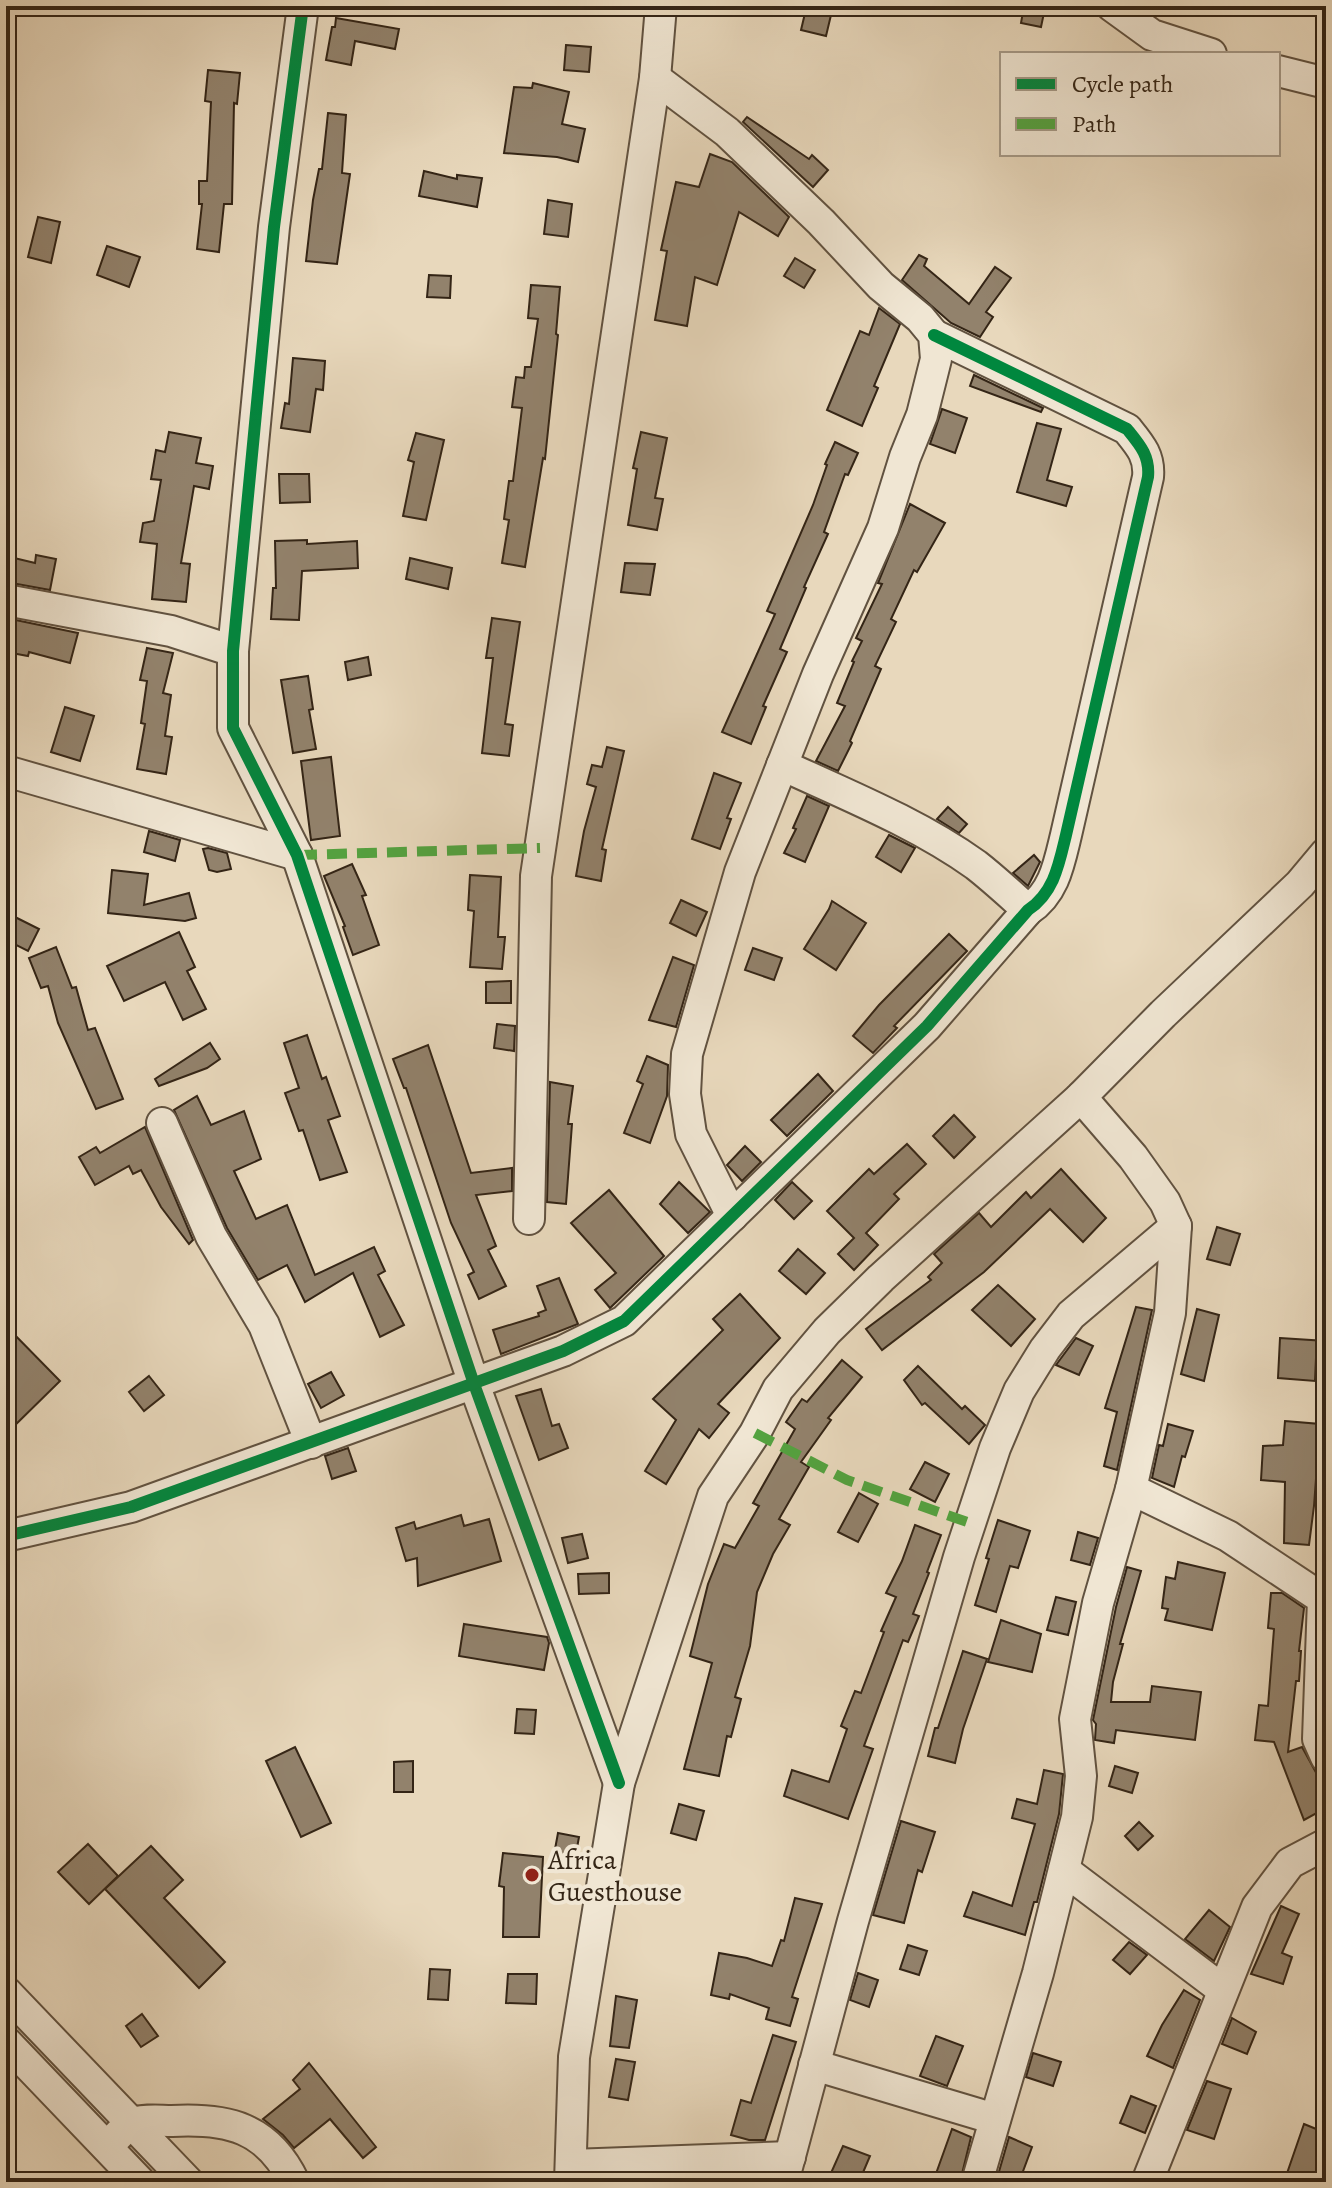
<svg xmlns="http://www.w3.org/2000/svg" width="1332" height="2188" viewBox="0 0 1332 2188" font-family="Alegreya,serif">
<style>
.building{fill:#92826c;stroke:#342516;stroke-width:2}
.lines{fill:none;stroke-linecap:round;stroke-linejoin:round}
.minor-casing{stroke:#615240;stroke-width:34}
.minor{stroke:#f0e6d3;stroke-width:30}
.quiet{stroke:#53a340;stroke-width:10;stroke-dasharray:20 10;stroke-linecap:butt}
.cycleway-casing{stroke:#f0e6d3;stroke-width:17}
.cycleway{stroke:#00873e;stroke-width:12}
.poi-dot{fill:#8f2418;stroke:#f0e6d3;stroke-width:3}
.labels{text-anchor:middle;stroke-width:8;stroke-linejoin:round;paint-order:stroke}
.poi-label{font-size:28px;fill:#342516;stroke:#f0e6d3;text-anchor:start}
</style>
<rect width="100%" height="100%" fill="#e8d8bc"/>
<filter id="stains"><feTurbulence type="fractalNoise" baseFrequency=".0025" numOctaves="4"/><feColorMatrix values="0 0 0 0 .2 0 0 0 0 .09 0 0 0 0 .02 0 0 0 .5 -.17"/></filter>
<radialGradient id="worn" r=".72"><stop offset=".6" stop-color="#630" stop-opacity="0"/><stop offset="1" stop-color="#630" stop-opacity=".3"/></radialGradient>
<g class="building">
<path d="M1024 6 1045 8 1041 27 1021 23Z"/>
<path d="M806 9 831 15 826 36 801 30Z"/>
<path d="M336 18 399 29 395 49 355 41 351 65 326 60 332 27H335Z"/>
<path d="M566 45 591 47 589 72 564 70Z"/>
<path d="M208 70 240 73 237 104 234 103 232 204H224L219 252 197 249 202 204H199V181H207L211 102 205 101Z"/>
<path d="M533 83 569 92 562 124 585 129 578 162 557 157 504 153 514 87 532 88Z"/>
<path d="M328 113 346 115 342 173 350 174 337 264 306 261 313 200 319 169H322Z"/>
<path d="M747 117 809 159 812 155 828 170 813 187 743 122Z"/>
<path d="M710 154 732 162 789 217 778 236 739 212 717 285 695 277 687 326 655 320 667 251 661 250 676 182 699 187Z"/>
<path d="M424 171 457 179V175L482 178 477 207 419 196Z"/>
<path d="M548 200 572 204 568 237 544 234Z"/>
<path d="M38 217 60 222 51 263 28 257Z"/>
<path d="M107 246 140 257 129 287 97 275Z"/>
<path d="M919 255 927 259 924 266 969 304 995 267 1011 278 986 312 993 317 980 337 951 323 902 280Z"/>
<path d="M795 258 815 270 804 288 784 276Z"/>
<path d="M429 275 451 276 450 298 427 297Z"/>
<path d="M531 285 560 287 556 334 558 335 545 459 543 458 525 567 502 563 509 520 504 519 509 481H513L522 408 512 407 516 377 524 378 525 367H531L538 319 528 318Z"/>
<path d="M879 308 900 324 874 386 878 388 862 426 827 410 860 331 869 335Z"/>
<path d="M293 358 325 361 323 390 316 389 310 432 281 428 285 403 289 404Z"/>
<path d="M974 375 1043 408 1041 412 970 386Z"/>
<path d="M942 409 967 418 955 453 930 444Z"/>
<path d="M1037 423 1061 429 1047 480 1072 487 1066 506 1017 492Z"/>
<path d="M169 432 201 438 196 463 213 466 209 489 194 486 181 563 190 564 186 602 152 599 157 544 140 542 143 523 154 521 161 480 151 479 156 450 165 452Z"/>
<path d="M641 432 667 438 655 498 663 499 657 530 628 525 637 469 633 468Z"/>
<path d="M416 433 444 440 426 520 403 516 414 462 408 460Z"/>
<path d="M835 442 858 453 848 475 845 474 824 532 828 534 804 587 806 588 780 649 787 652 763 706 766 707 751 744 722 732 775 614 767 611 813 505 827 465 825 464Z"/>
<path d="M279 474H309L310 502 280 503Z"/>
<path d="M910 504 945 523 917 572 914 570 891 619 896 622 875 666 881 669 850 741 852 743 838 771 816 761 845 706 837 703 854 662 852 661 862 641 856 638 882 584 878 583Z"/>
<path d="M307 540V544L357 541 358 568 302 571 299 620 271 619 273 588H276L275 541Z"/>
<path d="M36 555 56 559 50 590 6 582 10 557 35 563Z"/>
<path d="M410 558 452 568 448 589 406 579Z"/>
<path d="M625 563 655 564 650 595 621 592Z"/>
<path d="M6 618 78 633 70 663 29 652 28 656 6 652Z"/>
<path d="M492 618 520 622 505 724 513 725 509 756 482 753 493 658H486Z"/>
<path d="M147 648 173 653 163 693 171 695 165 736 172 737 166 774 137 769 145 724 141 723 147 681 140 680Z"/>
<path d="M368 657 371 675 348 680 345 662Z"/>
<path d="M308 676 313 709 309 710 316 749 293 753 281 680Z"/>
<path d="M65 707 94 716 80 761 51 752Z"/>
<path d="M607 747 624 751 602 849 606 850 601 881 576 876 584 831 596 787 587 784 592 765 602 767Z"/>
<path d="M331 757 340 836 311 840 301 761Z"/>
<path d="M714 773 741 783 727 818 731 819 720 849 692 839Z"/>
<path d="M807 796 829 806 805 862 784 853 796 829 793 828Z"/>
<path d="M948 807 967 824 959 833 937 819Z"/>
<path d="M149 831 180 840 175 861 144 852Z"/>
<path d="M889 835 915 848 901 872 876 857Z"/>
<path d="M208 848 227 853 231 869 217 872 209 870 203 849Z"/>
<path d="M1034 855 1040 862 1028 886 1013 873Z"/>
<path d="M352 864 366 895 362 896 379 945 353 955 343 927 345 926 324 876Z"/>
<path d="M112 870 148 874 144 905 189 893 196 918 185 921 108 913Z"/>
<path d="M470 875 501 877 498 937H505L502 969 470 967 474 911 468 910Z"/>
<path d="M681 900 707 912 696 936 670 923Z"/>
<path d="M832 901 866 923 836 970 804 949 829 909Z"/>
<path d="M15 917 39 929 28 951 6 940V934Z"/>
<path d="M179 932 195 967 187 971 206 1009 183 1020 165 982 124 1001 107 966Z"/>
<path d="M949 934 967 951 894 1026 897 1028 873 1053 853 1036 879 1005Z"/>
<path d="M56 947 72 988 76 987 88 1030 95 1028 123 1099 96 1109 58 1023 48 986 41 988 29 958Z"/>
<path d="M753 948 782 958 774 980 745 970Z"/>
<path d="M673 957 694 965 676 1027 649 1020Z"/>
<path d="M511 981V1003H486V982Z"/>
<path d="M497 1024 515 1026 514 1051 494 1048Z"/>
<path d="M307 1035 322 1079 326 1077 340 1116 328 1120 347 1172 320 1180 303 1130 299 1131 285 1093 299 1088 284 1043Z"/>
<path d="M210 1043 220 1059 207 1068 159 1086 155 1079Z"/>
<path d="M428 1045 471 1173 512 1168V1191L476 1195 496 1246 488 1250 506 1286 479 1299 468 1275 474 1272 451 1223 406 1088H404L393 1059Z"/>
<path d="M647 1056 668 1065 667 1096 650 1143 624 1133 643 1084 637 1081Z"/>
<path d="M818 1074 833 1091 787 1136 771 1120Z"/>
<path d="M550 1082 573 1086 568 1124H572L566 1204 547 1202Z"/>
<path d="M197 1096 211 1125 244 1111 261 1159 234 1171 256 1219 287 1205 315 1275 374 1247 385 1271 378 1275 404 1325 380 1337 353 1273 305 1302 287 1265 258 1280 227 1228 174 1110Z"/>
<path d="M954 1115 975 1137 954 1158 933 1136Z"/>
<path d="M145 1127 193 1240 189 1244 161 1207 141 1170 133 1174 129 1166 95 1185 79 1157 96 1147 100 1153Z"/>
<path d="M907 1144 926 1164 894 1194 899 1199 866 1233 878 1245 854 1270 838 1254 854 1238 827 1211 869 1169 874 1174Z"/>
<path d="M745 1146 761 1162 742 1181 727 1165Z"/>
<path d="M1061 1169 1106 1218 1083 1242 1050 1209 984 1272 882 1350 866 1329 931 1280 928 1277 942 1263 934 1254 979 1213 991 1227 1026 1192 1031 1198Z"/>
<path d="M679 1182 710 1212 688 1233 660 1204Z"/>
<path d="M792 1182 812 1201 794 1219 775 1200Z"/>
<path d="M609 1190 664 1256 610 1308 595 1290 616 1273 571 1223Z"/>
<path d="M1217 1227 1240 1234 1230 1265 1207 1259Z"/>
<path d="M798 1249 825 1273 806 1294 779 1271Z"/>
<path d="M559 1278 578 1324 501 1354 493 1330 539 1316 538 1313 546 1310 537 1286Z"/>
<path d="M998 1285 1035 1319 1011 1346 972 1310Z"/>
<path d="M740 1294 780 1338 718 1404 729 1413 709 1438 699 1429 666 1484 645 1471 676 1420 653 1399 723 1330 713 1319Z"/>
<path d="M1136 1307 1152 1310 1117 1470 1104 1466 1117 1412 1105 1408Z"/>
<path d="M1197 1309 1219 1315 1204 1381 1181 1374Z"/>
<path d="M6 1326 60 1381 6 1434Z"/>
<path d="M1076 1338 1093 1346 1079 1375 1056 1365Z"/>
<path d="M1280 1338 1326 1341V1358H1316L1315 1381 1278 1378Z"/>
<path d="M842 1360 862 1377 828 1418 831 1420 801 1462 809 1467 779 1519 790 1525 773 1554 757 1592 750 1646 735 1697 741 1699 731 1737 727 1736 719 1776 684 1769 712 1663 690 1656 708 1584 724 1544 735 1548 759 1506 753 1503 795 1429 786 1422 802 1399 807 1402Z"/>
<path d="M918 1366 962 1409 965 1406 985 1425 969 1444 925 1403 922 1405 904 1380Z"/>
<path d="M331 1372 344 1395 321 1408 308 1384Z"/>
<path d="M149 1376 164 1395 144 1411 129 1392Z"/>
<path d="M541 1389 552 1426 559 1424 568 1448 539 1460 516 1396Z"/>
<path d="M1285 1421 1320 1424 1314 1506 1309 1545 1284 1543 1285 1482 1261 1480 1263 1446 1283 1445Z"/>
<path d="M1168 1424 1193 1431 1185 1457 1182 1456 1174 1487 1152 1478 1159 1445 1163 1446Z"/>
<path d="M348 1448 356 1471 332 1479 325 1456Z"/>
<path d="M925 1462 949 1474 935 1502 910 1489Z"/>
<path d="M859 1493 878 1504 858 1542 838 1532Z"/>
<path d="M461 1515 464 1526 489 1519 501 1561 418 1586 417 1558 406 1561 396 1528 414 1522 416 1529Z"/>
<path d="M998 1520 1030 1531 1018 1568 1010 1566 996 1612 975 1605 989 1559 986 1558Z"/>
<path d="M915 1525 941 1535 927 1572 929 1573 913 1614 919 1616 908 1642 903 1640 864 1746 873 1749 848 1819 784 1796 792 1770 829 1782 847 1729 841 1726 855 1691 861 1693 884 1632 881 1631 896 1597 886 1593 902 1561Z"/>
<path d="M1078 1532 1098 1538 1090 1565 1071 1560Z"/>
<path d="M582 1534 588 1558 568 1563 562 1538Z"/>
<path d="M1178 1562 1225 1573 1212 1630 1165 1620 1168 1609 1162 1608 1166 1577 1175 1579Z"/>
<path d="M1127 1567 1141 1571 1120 1644H1123L1113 1682 1111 1702H1150L1152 1686 1201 1692 1195 1740 1116 1730 1114 1743 1095 1740 1096 1724 1093 1720 1116 1607Z"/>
<path d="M609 1573V1593L579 1594 578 1574Z"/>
<path d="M1271 1593H1282L1304 1608 1299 1651H1301L1299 1681H1296L1288 1752 1302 1747 1319 1778 1326 1775V1808L1304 1820 1274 1742 1255 1740 1259 1705 1268 1706 1274 1629 1268 1628Z"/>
<path d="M1056 1597 1076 1602 1068 1635 1047 1630Z"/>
<path d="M1001 1620 1041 1634 1032 1672 988 1662Z"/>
<path d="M464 1624 547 1637 549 1643 544 1670 459 1656Z"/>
<path d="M963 1651 987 1659 963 1729 955 1763 928 1756 935 1728H938Z"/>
<path d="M517 1709 536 1710 534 1734 515 1733Z"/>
<path d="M295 1747 331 1823 301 1837 266 1761Z"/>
<path d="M413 1761V1792H394V1762Z"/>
<path d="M1115 1766 1138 1773 1132 1793 1109 1786Z"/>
<path d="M1044 1770 1063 1774 1059 1814 1037 1902H1034L1025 1935 964 1916 973 1892 1012 1906 1035 1824 1012 1818 1017 1799 1037 1804Z"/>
<path d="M679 1804 704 1811 696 1840 671 1833Z"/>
<path d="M901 1821 935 1832 922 1872 918 1870 904 1923 873 1915Z"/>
<path d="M1139 1822 1153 1836 1138 1850 1125 1836Z"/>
<path d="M558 1833 579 1837 574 1864 553 1860Z"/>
<path d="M88 1844 118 1876 89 1904 58 1872Z"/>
<path d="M151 1846 183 1880 164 1898 225 1962 199 1988 105 1889Z"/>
<path d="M503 1853 543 1857 539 1937H503L504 1887 499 1886Z"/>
<path d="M795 1898 822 1904 792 1997 798 1999 790 2026 766 2019 769 2008 730 1994 729 1999 711 1995 719 1953 747 1958 772 1966 781 1940 784 1941Z"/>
<path d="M1281 1906 1299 1914 1282 1953 1292 1957 1283 1984 1251 1974Z"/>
<path d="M1209 1910 1230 1927 1214 1961 1185 1939Z"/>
<path d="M1129 1942 1147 1955 1130 1974 1113 1960Z"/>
<path d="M908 1945 927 1951 919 1975 900 1969Z"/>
<path d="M430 1969 450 1970 448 2000 428 1999Z"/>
<path d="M858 1973 878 1980 869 2007 850 2000Z"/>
<path d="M508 1974H537L536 2004 506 2003Z"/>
<path d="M1184 1990 1200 2000 1173 2068 1147 2056 1162 2025Z"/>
<path d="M616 1996 637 2000 629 2048 610 2046Z"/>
<path d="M142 2014 158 2036 141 2047 126 2026Z"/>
<path d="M1232 2018 1256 2032 1247 2054 1222 2044Z"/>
<path d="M773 2035 796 2042 765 2140H749L731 2135 741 2100 751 2103Z"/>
<path d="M936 2036 963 2046 947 2086 920 2076Z"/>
<path d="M1033 2053 1061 2062 1053 2086 1026 2077Z"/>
<path d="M616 2059 635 2062 628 2100 609 2097Z"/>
<path d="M309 2063 376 2147 363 2158 330 2119 294 2148 283 2135 263 2119 300 2089 293 2080Z"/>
<path d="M1207 2081 1231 2089 1214 2139 1187 2130Z"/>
<path d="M1131 2096 1156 2106 1145 2133 1120 2123Z"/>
<path d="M1304 2124 1326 2133V2154L1313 2182H1284Z"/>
<path d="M952 2129 971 2137 960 2182H933Z"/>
<path d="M1009 2137 1032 2147 1019 2182H996Z"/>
<path d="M843 2146 870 2156 859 2182H827Z"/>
</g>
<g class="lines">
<g class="minor-casing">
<g id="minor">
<path d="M303 6 274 227 233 651V728L297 855 474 1384 619 1783"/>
<path d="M1112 6 1152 35 1211 54"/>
<path d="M1278 71 1326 83"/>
<path d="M655 78 727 132 821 222 881 286 920 318 934 335 936 359 922 415 905 457 883 528 818 674 740 872 687 1054 685 1094 691 1134 732 1216"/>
<path d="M6 600 171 631 233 651"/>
<path d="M782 765C847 795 917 823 976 865 994 879 1011 895 1028 910"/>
<path d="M6 771 297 855"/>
<path d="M162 1123 211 1236 264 1325 311 1443"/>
<path d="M529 1219 536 876 655 78 661 6"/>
<path d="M1131 1489 1228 1536 1323 1599 1318 1739 1326 1757"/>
<path d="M6 1536 131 1507 563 1351 624 1321 927 1026 1028 910C1054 893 1059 864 1066 835L1148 477C1150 456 1140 445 1127 429L934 335"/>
<path d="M1064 1870 1223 1990"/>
<path d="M6 1992 188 2182"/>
<path d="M6 2042 140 2182"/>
<path d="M814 2065 995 2119"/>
<path d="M107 2147C114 2140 125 2126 134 2123 145 2119 160 2121 172 2121 227 2118 268 2127 294 2182"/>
<path d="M571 2165 790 2157"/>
<path d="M570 2182 574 2057 619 1783 713 1496 755 1433 778 1389 827 1331 881 1278 1081 1097 1163 1014 1300 884 1326 853"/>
<path d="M783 2182 853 1921 959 1557 995 1448 1019 1391 1045 1349 1071 1315 1176 1226"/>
<path d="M977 2182 1038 1973 1077 1817 1081 1776 1075 1719 1098 1603 1131 1489 1170 1313 1176 1226 1165 1202 1133 1157 1081 1097"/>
<path d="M1147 2182 1257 1907 1290 1863 1326 1844"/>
</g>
</g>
<use href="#minor" class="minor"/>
<g class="quiet">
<path d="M297 855 540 848"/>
<path d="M755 1433 847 1480 970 1523"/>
</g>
<g class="cycleway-casing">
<g id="cycleway">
<path d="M303 6 274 227 233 651V728L297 855 474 1384 619 1783"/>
<path d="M6 1536 131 1507 563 1351 624 1321 927 1026 1028 910C1054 893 1059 864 1066 835L1148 477C1150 456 1140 445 1127 429L934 335"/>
</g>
</g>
<use href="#cycleway" class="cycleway"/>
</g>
<circle class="poi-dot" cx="532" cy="1875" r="8"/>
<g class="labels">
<g class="poi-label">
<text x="548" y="1869">Africa<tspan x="548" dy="32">Guesthouse</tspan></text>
</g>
</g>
<rect width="1332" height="2188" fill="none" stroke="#e8d8bc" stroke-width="32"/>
<rect x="8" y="8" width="1316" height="2172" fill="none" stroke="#342516" stroke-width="4"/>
<rect x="16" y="16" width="1300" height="2156" fill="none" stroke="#342516" stroke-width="2"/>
<rect x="1000" y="52" width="280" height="104" fill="#f0e6d3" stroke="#a59987" stroke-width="2"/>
<rect x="1016" y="78" width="40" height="12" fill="#00873e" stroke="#a59987" stroke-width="2"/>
<text x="1072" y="92" font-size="24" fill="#342516">Cycle path</text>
<rect x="1016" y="118" width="40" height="12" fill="#53a340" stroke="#a59987" stroke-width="2"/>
<text x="1072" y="132" font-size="24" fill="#342516">Path</text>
<rect width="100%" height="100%" filter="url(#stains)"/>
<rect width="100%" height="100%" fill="url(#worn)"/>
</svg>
